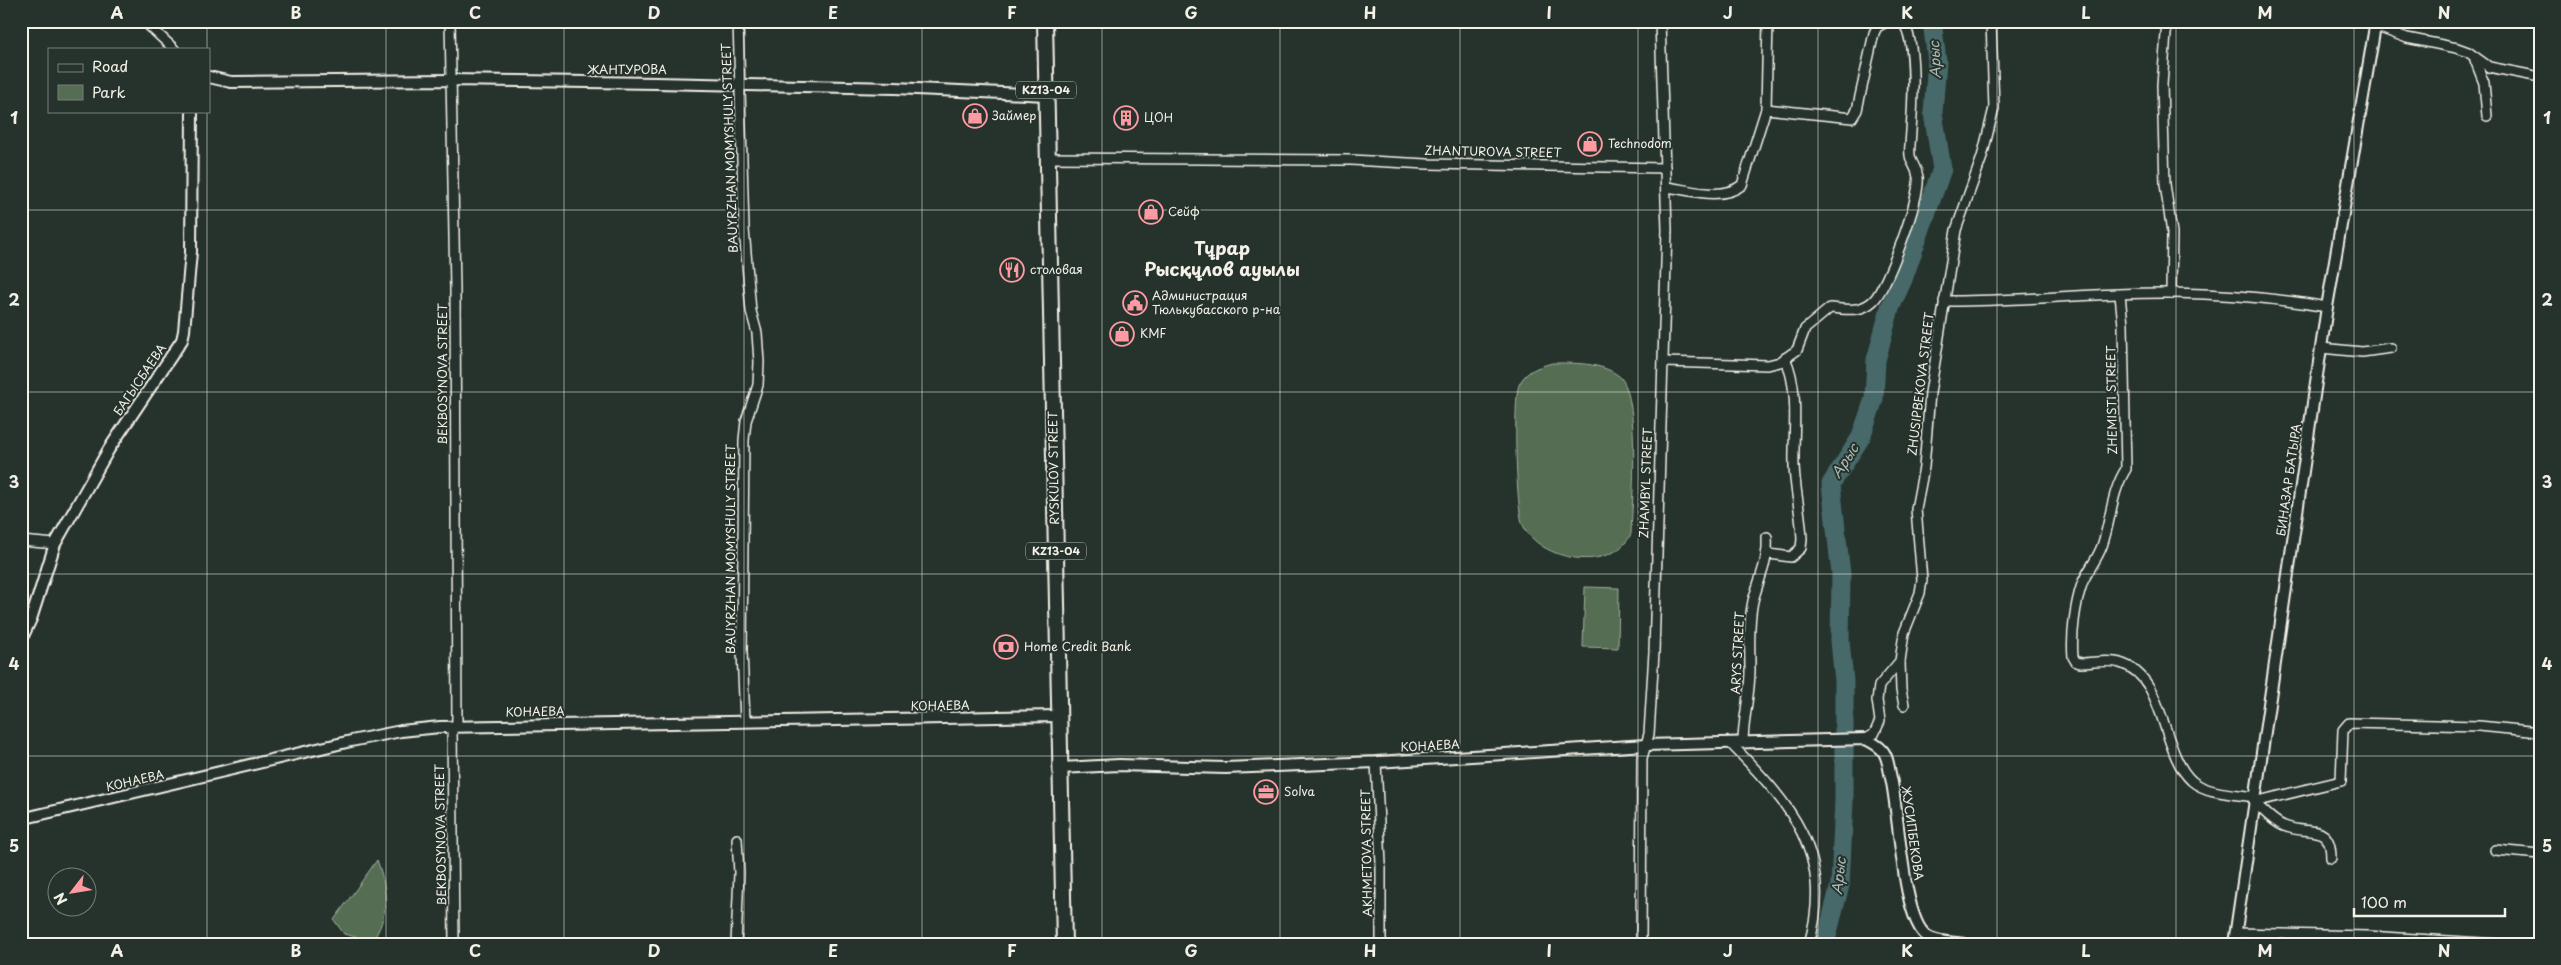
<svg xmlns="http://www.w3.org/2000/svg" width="2561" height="965" viewBox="0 0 2561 965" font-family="'Playpen Sans',sans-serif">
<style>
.green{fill:#546d53;stroke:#a4af9e}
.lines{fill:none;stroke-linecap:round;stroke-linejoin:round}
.river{stroke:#46696b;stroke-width:19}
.minor-casing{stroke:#f4f1e8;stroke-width:12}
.tertiary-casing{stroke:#f4f1e8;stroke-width:14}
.primary-casing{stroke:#f4f1e8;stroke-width:18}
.minor{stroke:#26332d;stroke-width:9}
.tertiary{stroke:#26332d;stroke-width:10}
.primary{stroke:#26332d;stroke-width:14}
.grid{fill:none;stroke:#f4f1e8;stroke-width:1;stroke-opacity:0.55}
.labels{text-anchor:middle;stroke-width:4;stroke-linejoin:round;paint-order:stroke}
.shield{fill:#26332d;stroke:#b6b8b0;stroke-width:1}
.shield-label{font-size:11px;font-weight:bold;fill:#f4f1e8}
.street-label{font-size:12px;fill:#f4f1e8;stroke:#26332d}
.poi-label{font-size:12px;fill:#f4f1e8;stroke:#26332d;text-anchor:start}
.water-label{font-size:14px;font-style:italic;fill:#aebbb6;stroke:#26332d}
.district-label{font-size:18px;font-weight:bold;fill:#f4f1e8;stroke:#26332d}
.neatline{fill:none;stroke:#f4f1e8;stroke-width:2}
.grid-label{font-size:16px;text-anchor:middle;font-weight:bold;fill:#f4f1e8}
</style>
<rect width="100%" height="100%" fill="#26332d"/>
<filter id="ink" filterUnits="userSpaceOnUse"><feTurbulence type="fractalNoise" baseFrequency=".02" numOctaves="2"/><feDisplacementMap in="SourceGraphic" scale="10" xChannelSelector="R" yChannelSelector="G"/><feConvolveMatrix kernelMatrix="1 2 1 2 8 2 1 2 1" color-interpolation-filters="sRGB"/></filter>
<g filter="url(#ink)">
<g class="green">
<path d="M1552 363C1573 363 1601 362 1619 376 1641 394 1632 504 1631 534 1612 574 1539 561 1523 525 1516 512 1513 398 1519 385 1525 371 1538 367 1552 363Z"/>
<path d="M1585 587 1619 588 1618 648 1583 647Z"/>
<path d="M377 860C387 887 390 911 375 937L363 939 344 934 334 920Z"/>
</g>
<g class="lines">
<path class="river" d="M1825 944 1840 885 1844 801V681L1840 641 1841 574 1831 484 1861 437 1874 399 1876 360 1890 308 1903 279 1942 169 1933 113 1937 61 1932 21"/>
<g class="minor-casing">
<g id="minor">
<path d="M144 21 174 49"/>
<path d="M450 21 455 289 457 726"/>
<path d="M738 21 744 229 751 311 757 333 759 362 758 385 746 421 744 440 742 651 745 721"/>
<path d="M2167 21 2162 85 2165 184 2172 233 2171 293"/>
<path d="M2375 26 2407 38 2457 48 2468 52 2489 67 2540 77"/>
<path d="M2475 60 2484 83 2487 116"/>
<path d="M1766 109 1852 118 1857 110 1874 33 1877 27 1888 21"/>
<path d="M1048 158 1351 160 1427 164 1665 168"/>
<path d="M1667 187C1690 190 1722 201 1742 185L1766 109 1768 21"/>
<path d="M2120 295 2123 325 2126 469C2111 492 2111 521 2102 546 2097 560 2087 571 2082 584 2075 605 2071 635 2073 657L2076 662 2081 663C2093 663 2109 659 2120 663 2167 677 2160 752 2192 781 2207 794 2236 794 2255 797"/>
<path d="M1944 301C2020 302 2096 292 2172 293 2224 294 2276 298 2327 307"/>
<path d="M2321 348 2362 352 2391 348"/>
<path d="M1663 362 1768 365 1780 362 1797 350 1805 329 1830 308C1846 309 1860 313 1873 301 1887 288 1921 196 1918 177 1916 163 1908 164 1910 145 1912 118 1919 41 1902 21"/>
<path d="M21 541 55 544"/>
<path d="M1769 554 1791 557 1801 548 1802 539C1801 514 1795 490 1794 466 1793 431 1800 390 1785 358"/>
<path d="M1900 662 1901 690 1904 705"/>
<path d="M452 726 454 944"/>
<path d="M1866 739 1874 734 1880 721 1877 700 1879 686 1900 661 1904 633 1920 593 1922 580 1916 509 1924 467 1930 393 1956 230 1982 157 1994 108 1991 21"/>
<path d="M1743 743C1743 719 1750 695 1750 670 1750 647 1748 624 1753 601 1759 578 1769 561 1767 537"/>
<path d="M1731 744C1790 804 1835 854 1809 944"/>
<path d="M1376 762 1381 864V944"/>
<path d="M2254 802 2341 781 2343 730 2349 723 2479 726 2540 732"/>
<path d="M2254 802C2263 810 2273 822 2284 826 2308 836 2331 821 2331 858"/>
<path d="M2495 850 2540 854"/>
<path d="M2235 933 2367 936 2499 944"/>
<path d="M736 944 739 873 737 839"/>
<path d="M1641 944 1642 758 1649 734 1654 652 1667 230 1660 21"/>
</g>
</g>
<g class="tertiary-casing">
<g id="tertiary">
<path d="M209 77 231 82 451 80 656 83 895 88 1046 95"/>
<path d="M21 640 31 619 55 544 109 449 182 340 184 331 191 252 192 111"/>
<path d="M1061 768 1119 765 1225 768 1376 762 1646 745 1866 739C1871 742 1878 745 1882 750 1888 756 1889 770 1891 778 1899 810 1902 920 1927 936 1937 943 1953 942 1964 944"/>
<path d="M21 819 351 741 401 731 440 727 1059 716"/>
<path d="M2234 944 2327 307 2376 21"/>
</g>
</g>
<g class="primary-casing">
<path id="primary" d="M1045 21 1064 944"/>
</g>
<use href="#minor" class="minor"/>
<use href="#tertiary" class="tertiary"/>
<use href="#primary" class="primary"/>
</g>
</g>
<path class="grid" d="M207 21V49M386 21V944M564 21V944M744 21V944M922 21V944M1102 21V944M1280 21V944M1460 21V944M1638 21V944M1818 21V944M1997 21V944M2176 21V944M2354 21V944M207 111V944M21 210H2540M21 392H2540M21 574H2540M21 756H2540"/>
<defs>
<g id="shop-ring" transform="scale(1.25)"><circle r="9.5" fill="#26332d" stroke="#ff9aa2" stroke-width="1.5"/><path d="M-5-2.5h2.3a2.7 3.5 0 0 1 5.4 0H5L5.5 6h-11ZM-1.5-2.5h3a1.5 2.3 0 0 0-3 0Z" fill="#ff9aa2"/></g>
<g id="building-ring" transform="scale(1.25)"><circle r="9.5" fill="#26332d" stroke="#ff9aa2" stroke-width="1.5"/><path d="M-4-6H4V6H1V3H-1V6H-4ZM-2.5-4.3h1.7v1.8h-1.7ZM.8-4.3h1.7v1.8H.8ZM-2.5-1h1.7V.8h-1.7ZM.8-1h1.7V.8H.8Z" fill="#ff9aa2"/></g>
<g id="restaurant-ring" transform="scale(1.25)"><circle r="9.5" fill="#26332d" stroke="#ff9aa2" stroke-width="1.5"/><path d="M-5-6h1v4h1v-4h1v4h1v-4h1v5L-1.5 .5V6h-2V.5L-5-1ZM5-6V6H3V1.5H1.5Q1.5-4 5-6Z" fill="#ff9aa2"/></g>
<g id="civic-ring" transform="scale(1.25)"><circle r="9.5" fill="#26332d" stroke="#ff9aa2" stroke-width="1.5"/><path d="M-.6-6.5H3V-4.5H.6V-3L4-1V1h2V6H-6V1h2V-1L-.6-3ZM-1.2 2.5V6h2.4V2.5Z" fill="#ff9aa2"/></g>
<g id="bank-ring" transform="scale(1.25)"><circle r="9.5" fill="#26332d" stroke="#ff9aa2" stroke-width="1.5"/><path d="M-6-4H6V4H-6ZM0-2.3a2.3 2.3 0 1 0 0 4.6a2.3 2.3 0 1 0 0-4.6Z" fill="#ff9aa2"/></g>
<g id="office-ring" transform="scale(1.25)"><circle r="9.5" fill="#26332d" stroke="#ff9aa2" stroke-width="1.5"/><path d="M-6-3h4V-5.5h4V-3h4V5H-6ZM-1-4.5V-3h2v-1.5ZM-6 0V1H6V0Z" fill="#ff9aa2"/></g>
</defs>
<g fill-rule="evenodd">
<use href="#shop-ring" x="975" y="116"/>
<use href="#building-ring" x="1126" y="118"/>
<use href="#shop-ring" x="1590" y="144"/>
<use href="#shop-ring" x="1151" y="212"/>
<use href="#restaurant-ring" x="1012" y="270"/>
<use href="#civic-ring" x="1135" y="303"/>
<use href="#shop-ring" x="1122" y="334"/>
<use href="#bank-ring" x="1006" y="647"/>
<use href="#office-ring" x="1266" y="792"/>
</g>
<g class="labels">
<g class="shield">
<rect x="1016" y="81.5" width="60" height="17" rx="4"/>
<rect x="1026" y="542.5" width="60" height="17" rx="4"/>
</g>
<g class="shield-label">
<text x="1046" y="94">KZ13-04</text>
<text x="1056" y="555">KZ13-04</text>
</g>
<g class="street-label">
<text x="627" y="74">ЖАНТУРОВА</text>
<text transform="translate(730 148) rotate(-92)" y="4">BAUYRZHAN MOMYSHULY STREET</text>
<text transform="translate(1493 152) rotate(1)" y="4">ZHANTUROVA STREET</text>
<text transform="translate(443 374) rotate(-90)" y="4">BEKBOSYNOVA STREET</text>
<text transform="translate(140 380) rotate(-56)" y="4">БАГЫСБАЕВА</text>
<text transform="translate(1921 384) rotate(-83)" y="4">ZHUSIPBEKOVA STREET</text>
<text transform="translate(2112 400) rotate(-91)" y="4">ZHEMISTI STREET</text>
<text transform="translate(1054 468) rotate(-91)" y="4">RYSKULOV STREET</text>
<text transform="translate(2289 480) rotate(-82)" y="4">БИНАЗАР БАТЫРА</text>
<text transform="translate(1646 483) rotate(-88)" y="4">ZHAMBYL STREET</text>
<text transform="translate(731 549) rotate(-90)" y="4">BAUYRZHAN MOMYSHULY STREET</text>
<text transform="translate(1738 653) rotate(-87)" y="4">ARYS STREET</text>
<text transform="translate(940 706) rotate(-1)" y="4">КОНАЕВА</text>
<text transform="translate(535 712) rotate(-1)" y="4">КОНАЕВА</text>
<text transform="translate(1430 746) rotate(-3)" y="4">КОНАЕВА</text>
<text transform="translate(135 781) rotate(-13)" y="4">КОНАЕВА</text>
<text transform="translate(1912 833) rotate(82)" y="4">ЖУСИПБЕКОВА</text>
<text transform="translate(441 835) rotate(-91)" y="4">BEKBOSYNOVA STREET</text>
<text transform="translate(1367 853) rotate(-91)" y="4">AKHMETOVA STREET</text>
</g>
<g class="poi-label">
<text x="992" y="120">Займер</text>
<text x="1144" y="122">ЦОН</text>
<text x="1608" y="148">Technodom</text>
<text x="1168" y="216">Сейф</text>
<text x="1030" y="274">столовая</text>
<text x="1152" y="300">Администрация<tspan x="1152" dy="14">Тюлькубасского р-на</tspan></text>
<text x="1140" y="338">KMF</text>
<text x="1024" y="651">Home Credit Bank</text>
<text x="1284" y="796">Solva</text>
</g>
<g class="water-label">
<text transform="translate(1935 60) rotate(-92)" y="5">Арыс</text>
<text transform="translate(1845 461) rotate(-57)" y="5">Арыс</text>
<text transform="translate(1839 876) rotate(-83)" y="5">Арыс</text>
</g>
<g class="district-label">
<text x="1222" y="255">Тұрар<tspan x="1222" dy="21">Рысқұлов ауылы</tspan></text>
</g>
</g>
<rect width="2561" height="965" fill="none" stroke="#26332d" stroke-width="55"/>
<rect x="48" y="48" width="162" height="65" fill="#26332d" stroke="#787f78"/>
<rect x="58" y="64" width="25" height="8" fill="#26332d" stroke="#787f78"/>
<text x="92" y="72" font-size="15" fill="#f4f1e8">Road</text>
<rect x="58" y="85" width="25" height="15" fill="#546d53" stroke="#787f78"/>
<text x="92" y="98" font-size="15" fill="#f4f1e8">Park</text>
<g transform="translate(72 892) rotate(239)"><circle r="24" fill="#26332d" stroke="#787f78"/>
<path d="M0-4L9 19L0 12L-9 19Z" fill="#ff9aa2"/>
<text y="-8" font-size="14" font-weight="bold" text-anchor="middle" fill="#f4f1e8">N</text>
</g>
<path d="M2354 908v8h151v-8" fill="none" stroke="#f4f1e8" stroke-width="2.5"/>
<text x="2361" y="908" font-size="15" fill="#f4f1e8" stroke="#26332d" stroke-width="4" paint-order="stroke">100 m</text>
<rect x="28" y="28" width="2506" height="910" class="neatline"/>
<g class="grid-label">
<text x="117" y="19">A</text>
<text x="296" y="19">B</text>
<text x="475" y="19">C</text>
<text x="654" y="19">D</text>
<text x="833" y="19">E</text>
<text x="1012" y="19">F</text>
<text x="1191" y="19">G</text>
<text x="1370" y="19">H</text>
<text x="1549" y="19">I</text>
<text x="1728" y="19">J</text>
<text x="1907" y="19">K</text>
<text x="2086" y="19">L</text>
<text x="2265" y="19">M</text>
<text x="2444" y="19">N</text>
<text x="14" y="124">1</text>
<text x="2547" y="124">1</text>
<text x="14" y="306">2</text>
<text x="2547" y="306">2</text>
<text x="14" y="488">3</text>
<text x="2547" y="488">3</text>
<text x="14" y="670">4</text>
<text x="2547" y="670">4</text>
<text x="14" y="852">5</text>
<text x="2547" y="852">5</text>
<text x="117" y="957">A</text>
<text x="296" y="957">B</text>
<text x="475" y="957">C</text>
<text x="654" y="957">D</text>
<text x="833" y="957">E</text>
<text x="1012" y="957">F</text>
<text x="1191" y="957">G</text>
<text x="1370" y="957">H</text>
<text x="1549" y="957">I</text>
<text x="1728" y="957">J</text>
<text x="1907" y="957">K</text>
<text x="2086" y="957">L</text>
<text x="2265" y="957">M</text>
<text x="2444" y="957">N</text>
</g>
</svg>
